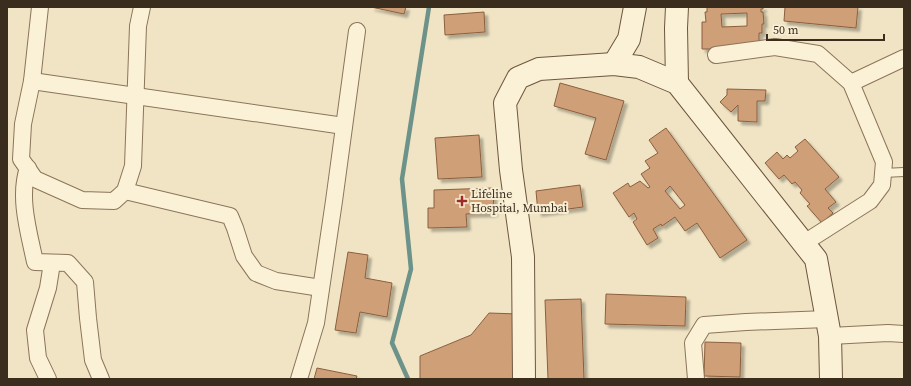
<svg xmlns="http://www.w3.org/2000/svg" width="911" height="386" viewBox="0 0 911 386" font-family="'Source Serif 4',serif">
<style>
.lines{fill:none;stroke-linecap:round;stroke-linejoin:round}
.stream{stroke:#6c9289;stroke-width:4.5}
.building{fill:#cf9f78;stroke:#8b5f3e;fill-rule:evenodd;filter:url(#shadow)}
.service-casing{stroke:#8b7559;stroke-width:10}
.minor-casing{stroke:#8b7559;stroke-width:18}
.secondary-casing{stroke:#6d563d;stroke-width:24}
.service{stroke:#faf1d7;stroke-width:8}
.minor{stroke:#faf1d7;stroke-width:16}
.secondary{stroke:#faf1d7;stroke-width:22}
.poi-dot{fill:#9d2a27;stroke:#f7eed4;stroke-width:1.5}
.labels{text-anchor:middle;stroke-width:4;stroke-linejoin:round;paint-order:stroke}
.poi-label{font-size:12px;fill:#3b2d1e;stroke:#f7eed4;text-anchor:start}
</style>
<defs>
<filter id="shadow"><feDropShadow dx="3.5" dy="3.5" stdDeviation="1" flood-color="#0004"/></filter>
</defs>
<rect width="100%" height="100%" fill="#f0e4c4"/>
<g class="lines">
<path class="stream" d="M408 379 392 343 411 269 402 179 429 7"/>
</g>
<g class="building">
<path d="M371 7H406L404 14Z"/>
<path d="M707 7H763V9H761V12H763L764 24H762V33H759V41H762L758 49H702V22H706L705 12H707ZM747 13V26L722 27 721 14Z"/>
<path d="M785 7H858L856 28 784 21Z"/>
<path d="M484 12 485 32 445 35 444 15Z"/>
<path d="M560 83 624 101 606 160 585 154 596 118 554 106Z"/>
<path d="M727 89 766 90 765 101H757V122L738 121V105L731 112 720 102 727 95Z"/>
<path d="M666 128 747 240 720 258 697 223 685 231 675 217 662 226 661 224 653 229 658 238 647 245 633 222 637 219 634 213 629 217 613 193 628 183 630 187 640 181 648 188 650 187 641 174 650 168 645 161 658 153 649 140ZM670 186 685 205 680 209 665 191Z"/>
<path d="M479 135 482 177 438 179 435 138Z"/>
<path d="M805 139 839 177 825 189 836 202 828 208 833 213 822 223 807 206 810 204 800 193 802 190 795 182 792 184 784 175 779 179 765 163 777 152 783 159 787 155 790 158 798 151 795 147Z"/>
<path d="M580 185 583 207 538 213 536 191Z"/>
<path d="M493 188 494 213 466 214 467 227 428 228V208H434V190Z"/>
<path d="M348 252 368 255 365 278 392 283 387 317 360 312 356 333 335 330Z"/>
<path d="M606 294 686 297 685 326 605 324Z"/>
<path d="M581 299 584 379H548L545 300Z"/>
<path d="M489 313 518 314 515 379H420V356L471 335Z"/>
<path d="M705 342 741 343 740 377 704 376Z"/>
<path d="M317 368 357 376 356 379H314Z"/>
</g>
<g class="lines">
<g class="service-casing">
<path id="service" d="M883 173 904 172"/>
</g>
<g class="minor-casing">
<g id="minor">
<path d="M40 7 32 81 23 124 21 159 35 179 82 200 114 201 125 191 133 166 138 26 142 7"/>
<path d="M716 55 775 47 818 54 851 83 884 162 882 185 870 201 804 243"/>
<path d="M32 81 344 126"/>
<path d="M851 83 904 58"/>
<path d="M28 168C18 197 29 233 35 262L68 263 85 282 88 318 93 360 101 379"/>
<path d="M125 191 230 216 235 228 244 256 256 273 276 281 321 288"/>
<path d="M830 336 888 333 904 334"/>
<path d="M48 379 38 358 35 330 48 288 52 263"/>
<path d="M299 379 316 323 334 201 357 31"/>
<path d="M696 379 693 343 704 325 746 322 827 319"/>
</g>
</g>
<g class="secondary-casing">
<g id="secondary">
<path d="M614 64 629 39 635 7"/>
<path d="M677 83 676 28 677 7"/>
<path d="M524 379 523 257 511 170 505 103 518 78 539 69 614 64 639 67 677 83 816 259 830 336 831 379"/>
</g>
</g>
<use href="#service" class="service"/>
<use href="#minor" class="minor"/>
<use href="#secondary" class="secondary"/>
</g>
<path class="poi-dot" d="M460 195h4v4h4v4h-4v4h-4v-4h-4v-4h4z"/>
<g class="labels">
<g class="poi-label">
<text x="471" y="198">Lifeline<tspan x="471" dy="14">Hospital, Mumbai</tspan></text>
</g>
</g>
<rect width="911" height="386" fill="none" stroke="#3b2d1e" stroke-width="16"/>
<path d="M767 34v6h117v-6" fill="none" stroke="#3b2d1e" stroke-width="2"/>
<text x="773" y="34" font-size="12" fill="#3b2d1e" stroke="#f7eed4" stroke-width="3" paint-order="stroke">50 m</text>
</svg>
